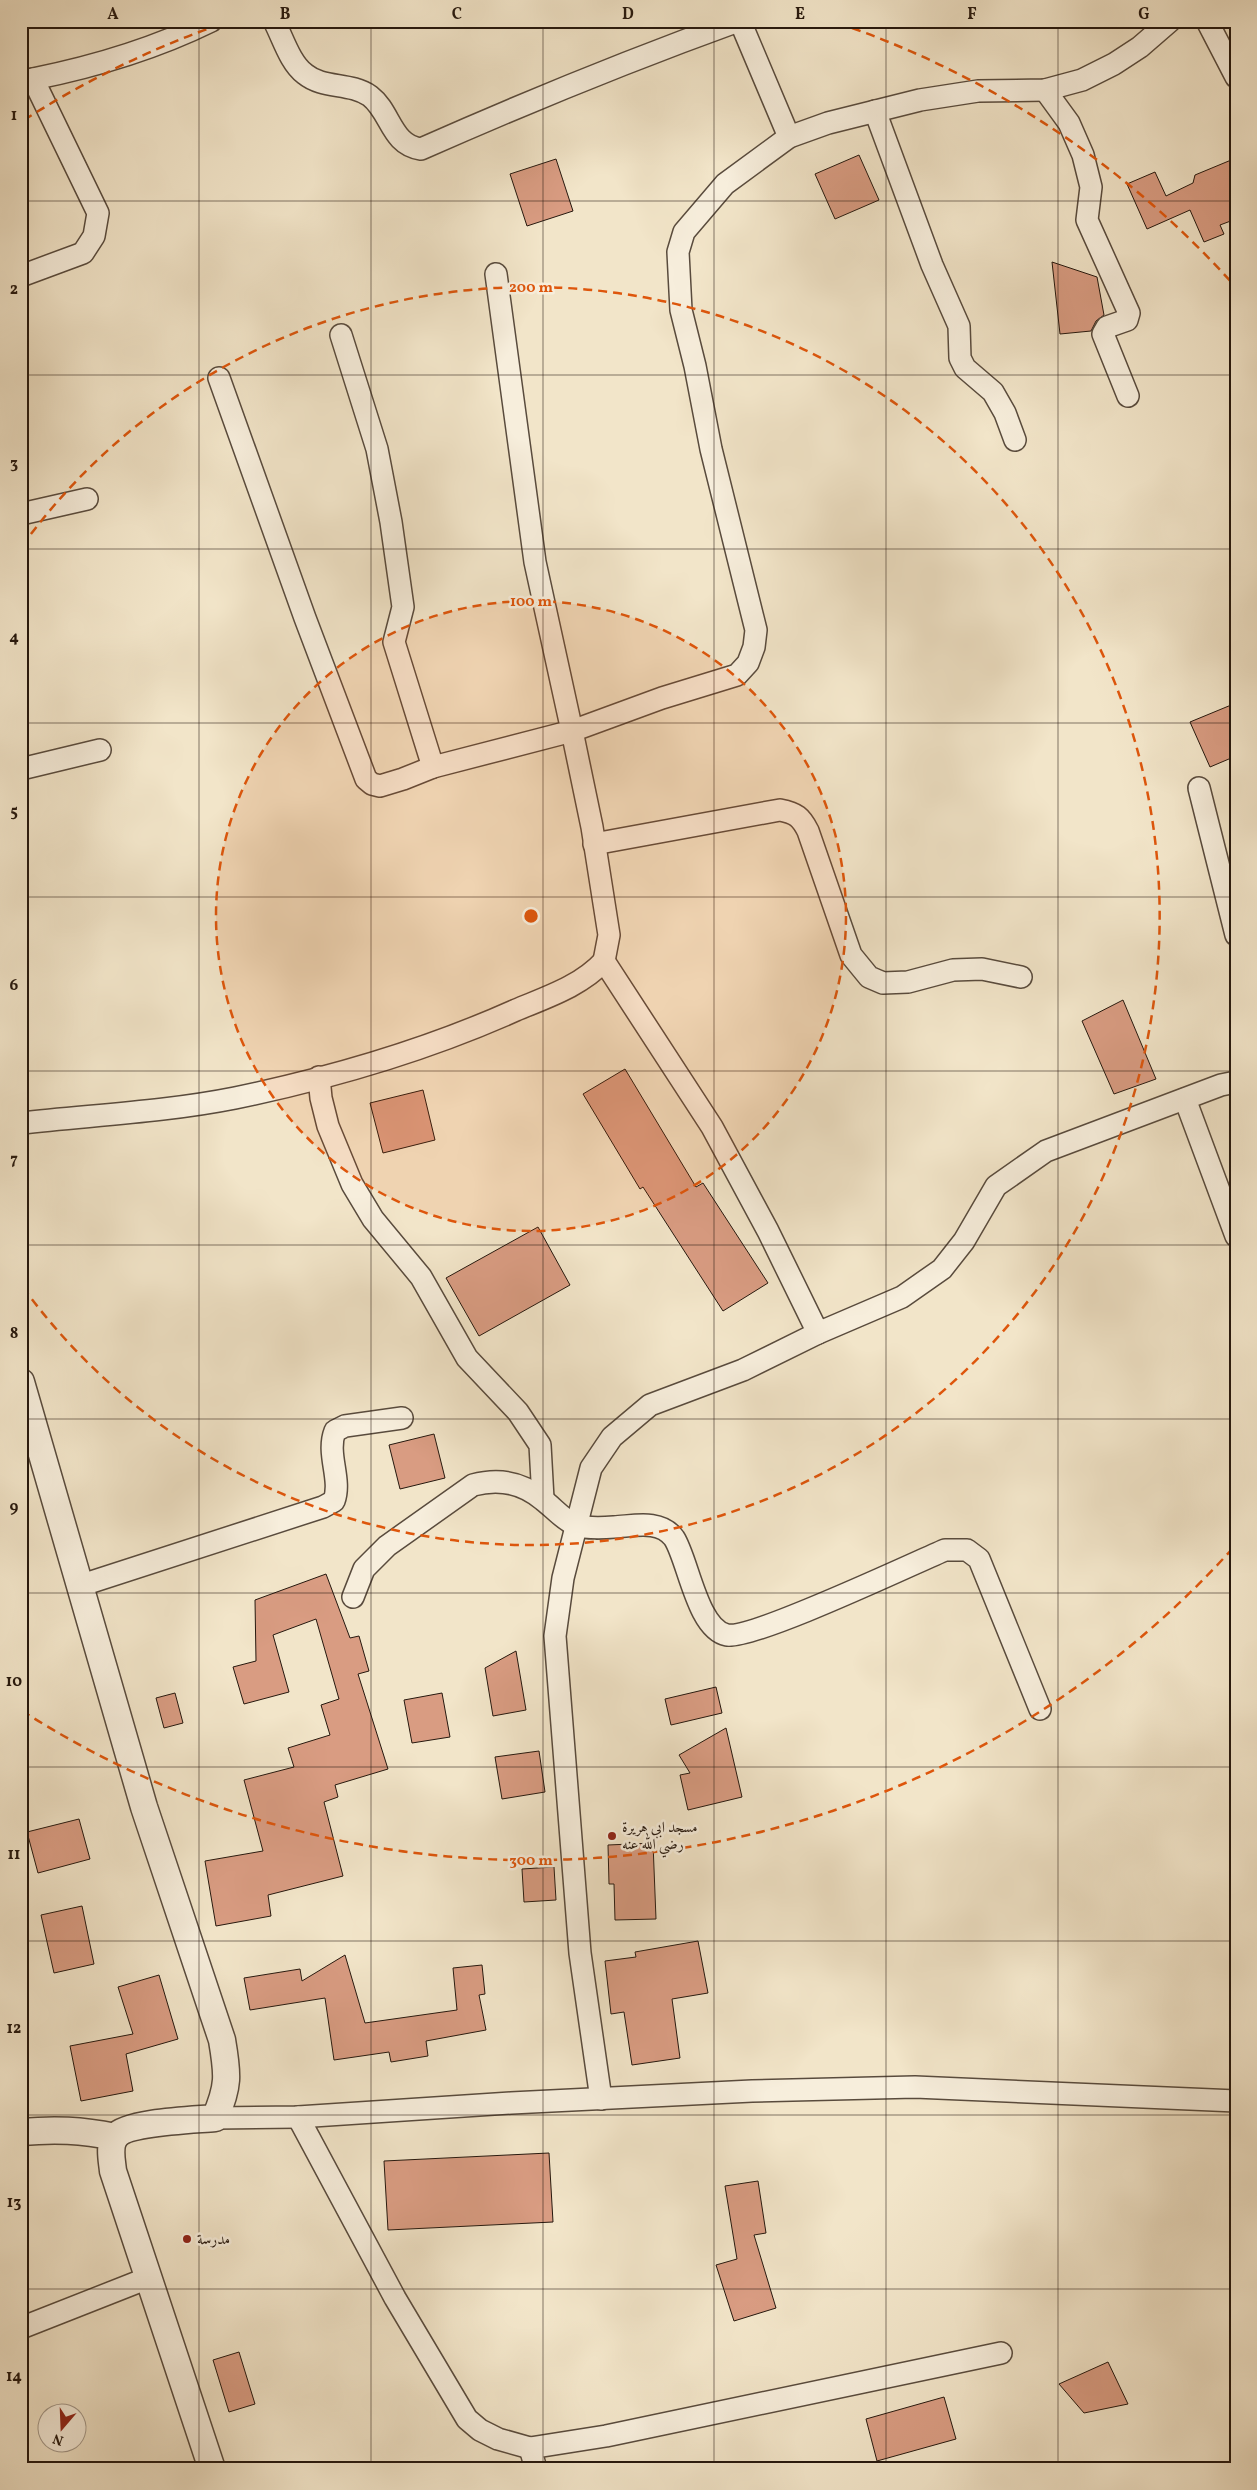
<svg xmlns="http://www.w3.org/2000/svg" width="1257" height="2490" viewBox="0 0 1257 2490" font-family="Vollkorn,Amiri,serif">
<style>
.building{fill:#d99c82;stroke:#26180e}
.lines{fill:none;stroke-linecap:round;stroke-linejoin:round}
.minor-casing{stroke:#594b3d;stroke-width:24}
.tertiary-casing{stroke:#594b3d;stroke-width:29}
.minor{stroke:#f7eedc;stroke-width:21}
.tertiary{stroke:#f7eedc;stroke-width:26}
.grid{fill:none;stroke:#26180e;stroke-width:1;stroke-opacity:0.55}
.ring{fill:none;stroke:#de560c;stroke-width:2.5;stroke-dasharray:9 6}
.poi-dot{fill:#8f2418;stroke:#f7eedc;stroke-width:2}
.labels{text-anchor:middle;stroke-width:5;stroke-linejoin:round;paint-order:stroke}
.poi-label{font-size:15px;fill:#26180e;stroke:#f7eedc;text-anchor:start}
.centre{fill:#de560c;stroke:#f7eedc;stroke-width:2.5}
.ring-label{font-size:15px;text-anchor:middle;font-weight:bold;fill:#de560c;stroke:#f7eedc;stroke-width:5;stroke-linejoin:round;paint-order:stroke}
.neatline{fill:none;stroke:#26180e;stroke-width:2}
.grid-label{font-size:16px;text-anchor:middle;font-weight:bold;fill:#26180e}
</style>
<rect width="100%" height="100%" fill="#f2e5c9"/>
<filter id="stains"><feTurbulence type="fractalNoise" baseFrequency=".004" numOctaves="4"/><feColorMatrix values="0 0 0 0 .2 0 0 0 0 .09 0 0 0 0 .02 0 0 0 .5 -.17"/></filter>
<radialGradient id="worn" r=".72"><stop offset=".6" stop-color="#630" stop-opacity="0"/><stop offset="1" stop-color="#630" stop-opacity=".3"/></radialGradient>
<g class="building">
<path d="M859 155 879 200 835 219 815 174Z"/>
<path d="M1236 158V219L1220 225 1224 234 1204 242 1190 210 1147 229 1127 184 1155 172 1166 196 1193 183 1195 175Z"/>
<path d="M556 159 573 211 527 226 510 174Z"/>
<path d="M1052 262 1097 277 1104 315 1096 321 1091 331 1060 334Z"/>
<path d="M1236 703V756L1210 767 1190 722Z"/>
<path d="M1123 1000 1156 1079 1114 1094 1082 1021Z"/>
<path d="M625 1069 696 1187 703 1183 768 1283 723 1311 643 1187 640 1189 583 1094Z"/>
<path d="M423 1090 435 1140 383 1153 370 1103Z"/>
<path d="M538 1227 570 1285 479 1336 446 1278Z"/>
<path d="M434 1434 445 1478 400 1489 389 1445Z"/>
<path d="M326 1574 350 1638 359 1636 369 1671 358 1674 388 1769 335 1785 338 1797 324 1802 343 1876 268 1895 271 1916 216 1926 205 1861 263 1851 244 1780 294 1767 288 1748 330 1735 321 1705 339 1699 316 1619 273 1635 289 1692 244 1704 233 1667 256 1661 255 1600Z"/>
<path d="M516 1651 526 1710 493 1716 485 1668Z"/>
<path d="M716 1687 722 1713 671 1725 665 1699Z"/>
<path d="M175 1693 183 1723 164 1728 156 1698Z"/>
<path d="M442 1693 450 1737 412 1743 404 1700Z"/>
<path d="M726 1728 742 1797 688 1810 680 1775 690 1773 679 1755Z"/>
<path d="M539 1751 545 1792 502 1799 495 1757Z"/>
<path d="M79 1819 90 1859 38 1873 27 1832Z"/>
<path d="M653 1843 656 1919 615 1920 614 1884H609L608 1845Z"/>
<path d="M554 1867 556 1900 524 1902 522 1869Z"/>
<path d="M82 1906 94 1964 54 1973 41 1915Z"/>
<path d="M698 1941 708 1993 672 1999 680 2058 632 2065 624 2012 611 2014 605 1961 636 1957 635 1952Z"/>
<path d="M345 1955 365 2023 457 2010 453 1968 482 1965 485 1994 479 1995 486 2030 426 2041 428 2056 391 2062 389 2052 334 2060 325 1998 250 2010 244 1978 300 1969 302 1981Z"/>
<path d="M159 1975 178 2039 126 2054 133 2091 81 2101 70 2046 133 2034 118 1987Z"/>
<path d="M549 2153 553 2222 388 2230 384 2161Z"/>
<path d="M758 2181 766 2233 754 2235 776 2308 734 2321 716 2265 737 2259 725 2186Z"/>
<path d="M239 2352 255 2404 229 2412 213 2360Z"/>
<path d="M1108 2362 1128 2404 1084 2413 1059 2384Z"/>
<path d="M944 2397 956 2439 877 2461 866 2419Z"/>
</g>
<g class="lines">
<g class="minor-casing">
<g id="minor">
<path d="M274 21C283 38 290 63 305 74 323 89 350 82 370 96 391 112 391 145 421 149 525 103 630 60 738 21"/>
<path d="M740 21 789 137"/>
<path d="M1207 21 1236 77"/>
<path d="M33 79C93 67 156 48 211 21"/>
<path d="M21 83 33 79 98 213 94 236 83 253 21 276"/>
<path d="M1045 90 1069 123 1083 155 1091 187 1087 220 1129 313 1127 320 1107 327 1103 334 1128 396"/>
<path d="M875 111 932 265 959 326 960 358 965 368 993 392 1005 413 1015 440"/>
<path d="M341 335 377 449 391 522 403 607 394 642 433 767"/>
<path d="M219 378 305 618 366 779 372 784 380 786 403 779 433 767 572 731 535 562 496 274"/>
<path d="M21 514 87 499"/>
<path d="M21 769 100 750"/>
<path d="M1199 788 1236 935"/>
<path d="M594 844 780 810C796 813 801 817 808 831L851 955 869 977 883 983 908 982 953 970 982 969 1021 977"/>
<path d="M604 961 609 935 592 827 572 731 662 698 737 675 748 663 754 647 756 630 711 449 695 366 681 310 678 252 684 232 725 184 789 137 828 123 920 100 978 91 1045 90 1082 80 1114 64 1140 47 1170 21"/>
<path d="M319 1077 321 1098 328 1126 352 1184 373 1219 421 1277 467 1358 518 1412 540 1445 543 1499"/>
<path d="M1185 1099 1236 1236"/>
<path d="M21 1123C92 1115 165 1112 235 1098 331 1078 427 1050 516 1010 547 997 581 986 604 961L712 1127 768 1231 818 1333 902 1297 942 1269 964 1241 996 1186 1046 1151 1221 1085 1236 1082"/>
<path d="M79 1586 323 1507 334 1501C342 1479 326 1454 335 1431L345 1426 402 1418"/>
<path d="M353 1597 364 1569 387 1546 473 1485C499 1478 522 1482 543 1500 554 1508 563 1520 576 1525 588 1529 602 1528 614 1527 634 1526 660 1519 674 1538 688 1559 697 1629 727 1635 752 1640 912 1564 945 1550H967L979 1559 1040 1709"/>
<path d="M601 2099 580 1953 555 1636 563 1578 591 1468 612 1437 650 1405 743 1370 818 1333"/>
<path d="M298 2117 395 2298 467 2419 480 2430 498 2439 530 2448 606 2436 1001 2353"/>
<path d="M215 2118 298 2117 511 2103 752 2091 915 2087 1236 2101"/>
<path d="M21 2328 148 2278"/>
<path d="M530 2448 536 2469"/>
</g>
</g>
<g class="tertiary-casing">
<g id="tertiary">
<path d="M21 1382 144 1807 222 2040C228 2075 229 2086 215 2118 194 2120 128 2122 116 2136 108 2145 112 2160 113 2171L212 2469"/>
<path d="M21 2132C55 2129 81 2130 115 2137"/>
</g>
</g>
<use href="#minor" class="minor"/>
<use href="#tertiary" class="tertiary"/>
</g>
<path class="grid" d="M199 21V2469M371 21V2469M543 21V2469M714 21V2469M886 21V2469M1058 21V2469M21 201H1236M21 375H1236M21 549H1236M21 723H1236M21 897H1236M21 1071H1236M21 1245H1236M21 1419H1236M21 1593H1236M21 1767H1236M21 1941H1236M21 2115H1236M21 2289H1236"/>
<circle cx="531" cy="916" r="315" fill="#de560c" fill-opacity=".12"/>
<g class="ring">
<circle cx="531" cy="916" r="315"/>
<path d="M22 546A629 629 0 1 1 22 1286"/>
<path d="M1233 1548A944 944 0 0 1 24 1712M24 120A944 944 0 0 1 224 23M838 23A944 944 0 0 1 1233 284"/>
</g>
<g class="poi-dot">
<circle cx="612" cy="1836" r="5"/>
<circle cx="187" cy="2239" r="5"/>
</g>
<g class="labels">
<g class="poi-label">
<text x="622" y="1832">مسجد ابي هريرة<tspan x="622" dy="17">رضي الله عنه</tspan></text>
<text x="197" y="2244">مدرسة</text>
</g>
</g>
<circle cx="531" cy="916" r="8" class="centre"/>
<g class="ring-label">
<text x="531" y="292">200 m</text>
<text x="531" y="606">100 m</text>
<text x="531" y="1865">300 m</text>
</g>
<rect width="1257" height="2490" fill="none" stroke="#f2e5c9" stroke-width="55"/>
<g transform="translate(62 2428) rotate(199)"><circle r="24" fill="#f7eedc" stroke="#a3988a"/>
<path d="M0-4L9 19L0 12L-9 19Z" fill="#8f2418"/>
<text y="-8" font-size="14" font-weight="bold" text-anchor="middle" fill="#26180e">N</text>
</g>
<rect x="28" y="28" width="1202" height="2434" class="neatline"/>
<g class="grid-label">
<text x="113" y="19">A</text>
<text x="285" y="19">B</text>
<text x="457" y="19">C</text>
<text x="628" y="19">D</text>
<text x="800" y="19">E</text>
<text x="972" y="19">F</text>
<text x="1144" y="19">G</text>
<text x="14" y="120">1</text>
<text x="14" y="294">2</text>
<text x="14" y="468">3</text>
<text x="14" y="642">4</text>
<text x="14" y="816">5</text>
<text x="14" y="990">6</text>
<text x="14" y="1164">7</text>
<text x="14" y="1338">8</text>
<text x="14" y="1512">9</text>
<text x="14" y="1686">10</text>
<text x="14" y="1859">11</text>
<text x="14" y="2033">12</text>
<text x="14" y="2207">13</text>
<text x="14" y="2381">14</text>
</g>
<rect width="100%" height="100%" filter="url(#stains)"/>
<rect width="100%" height="100%" fill="url(#worn)"/>
</svg>
